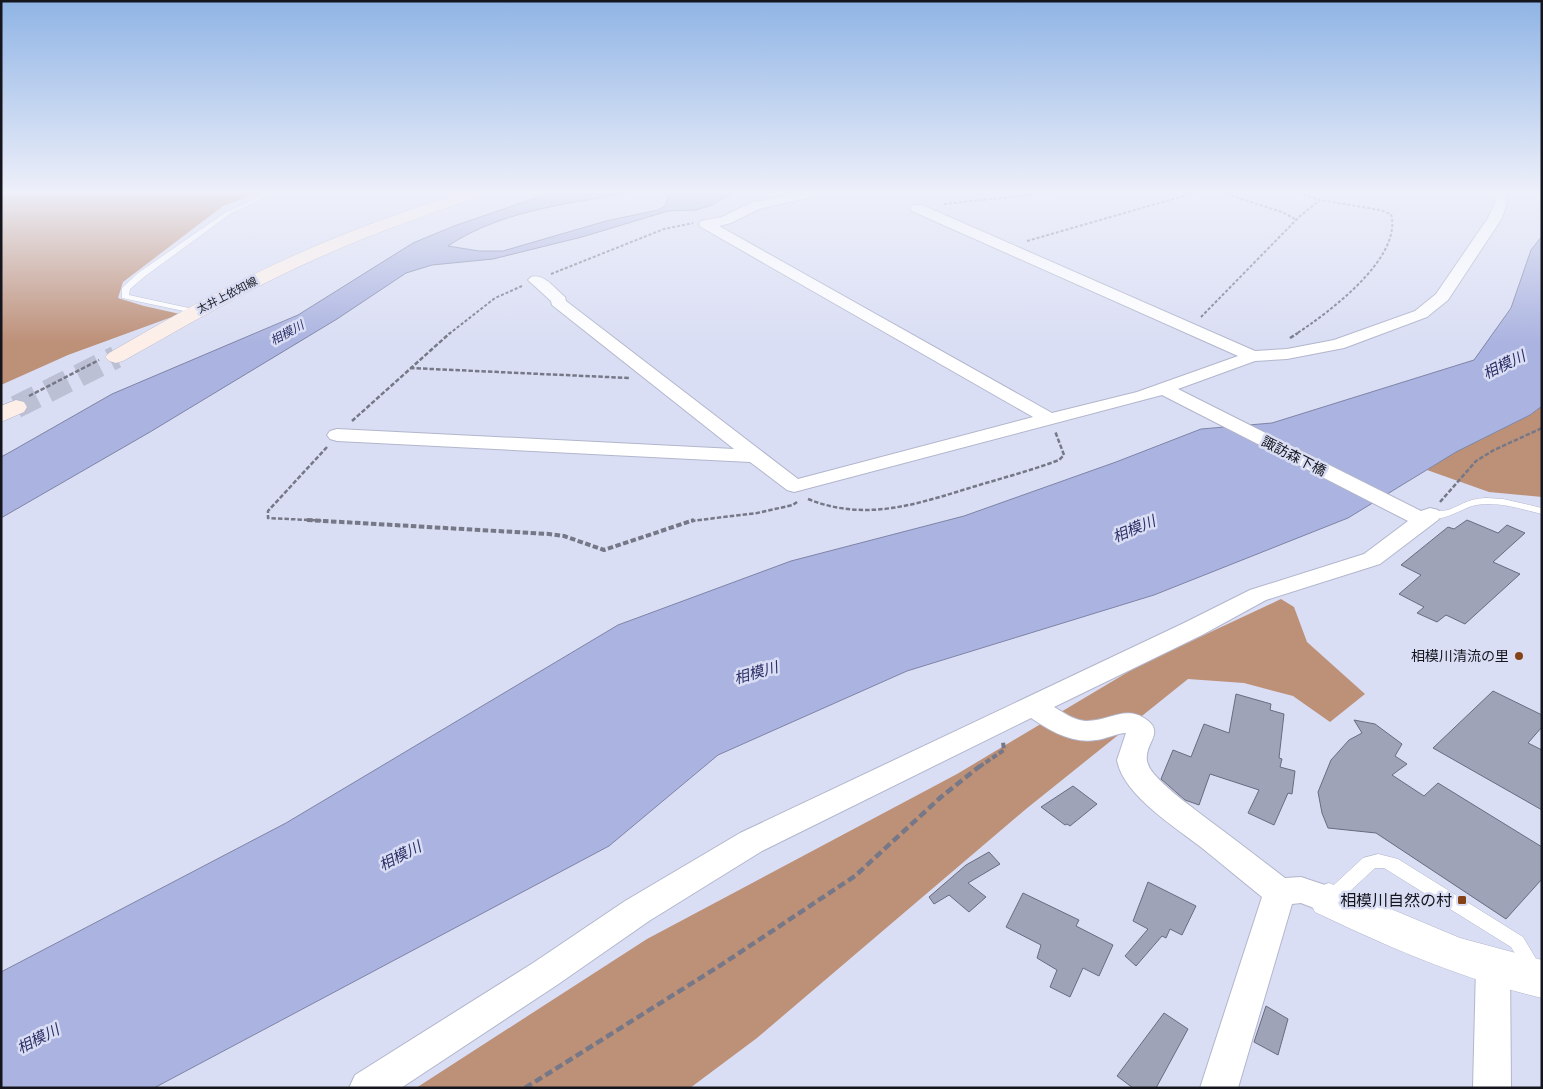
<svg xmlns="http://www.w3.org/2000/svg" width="1543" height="1089" viewBox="0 0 1543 1089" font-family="Commissioner,'Noto Sans JP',sans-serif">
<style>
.forest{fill:#bd9078}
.water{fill:#abb3e0;stroke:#7e84a6}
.building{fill:#9fa3b8;stroke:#696c80}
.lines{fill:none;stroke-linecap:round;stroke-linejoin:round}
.secondary-tunnel{stroke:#bcc0d4;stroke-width:23;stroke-dasharray:23 12;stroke-linecap:butt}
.service-casing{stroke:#b2b6cc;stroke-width:1}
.minor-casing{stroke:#b2b6cc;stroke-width:2}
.tertiary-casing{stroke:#b2b6cc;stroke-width:1}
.secondary-casing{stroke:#b2b6cc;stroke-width:1}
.path-far3{stroke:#767887;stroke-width:2;stroke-dasharray:3 2;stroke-linecap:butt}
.path-far2{stroke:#767887;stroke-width:2.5;stroke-dasharray:4.5 2;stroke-linecap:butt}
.path-far1{stroke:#767887;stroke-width:4;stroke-dasharray:5.5 2.5;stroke-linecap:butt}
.path{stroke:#767887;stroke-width:4.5;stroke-dasharray:8 4;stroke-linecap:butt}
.service{fill:#fff;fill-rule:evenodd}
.minor{fill:#fff;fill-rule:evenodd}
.tertiary{fill:#fff;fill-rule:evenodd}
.secondary{fill:#fdefe8;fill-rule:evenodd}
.poi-dot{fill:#864217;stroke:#dadef4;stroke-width:2}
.labels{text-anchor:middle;stroke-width:5;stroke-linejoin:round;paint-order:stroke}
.far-street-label{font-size:11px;fill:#14151d;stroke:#dadef4}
.far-water-label{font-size:12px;font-style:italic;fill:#2c2f66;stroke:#dadef4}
.street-label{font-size:14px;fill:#14151d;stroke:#dadef4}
.poi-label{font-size:14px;fill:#14151d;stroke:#dadef4;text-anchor:end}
.water-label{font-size:15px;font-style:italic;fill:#2c2f66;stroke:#dadef4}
.near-poi-label{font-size:16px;fill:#14151d;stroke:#dadef4;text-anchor:end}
</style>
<rect width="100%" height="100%" fill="#dadef4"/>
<g class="forest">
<path d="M1 191H264L223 206 123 282 118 298 144 306 180 314 68 355 1 385Z"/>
<path d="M1542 406V497L1489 492 1427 470 1456 451 1530 415Z"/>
<path d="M1281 599 1294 607 1307 642 1365 694 1330 722 1293 696 1244 683 1188 679 1026 809 757 1038 690 1088H416L647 939 957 774 1138 666Z"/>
</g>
<g class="water">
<path d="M556 191H639C575 203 503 209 448 246L479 251H503L606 221 658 210 665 206 671 191H743L734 192 712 205 696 210 668 211 582 237 493 259 432 265 406 273 337 319 150 432 1 518V457L12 451 112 394 298 315 413 243 454 226Z"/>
<path d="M1542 236V406L1530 415 1456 452 1348 518 1154 595 907 671 718 755 609 846 154 1088H1V972L286 823 618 625 791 561 964 516 1116 462 1201 429 1272 423 1474 360 1511 308 1531 250Z"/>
</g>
<g class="building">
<path d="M1467 520 1498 533 1507 525 1525 533 1493 562 1520 574 1465 624 1446 615 1437 622 1417 613 1424 607 1399 594 1421 575 1401 565 1448 527 1454 529Z"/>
<path d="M1493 691 1542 715V727L1528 743 1542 750V810L1433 748Z"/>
<path d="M1236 694 1271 704 1270 710 1284 714 1279 758 1282 759 1280 767 1295 771 1292 794 1288 793 1274 825 1248 813 1259 790 1210 774 1199 805 1185 800 1161 779 1173 750 1191 757 1204 724 1229 733Z"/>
<path d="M1354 720 1375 724 1402 744 1395 756 1407 764 1392 775 1424 796 1438 783 1542 847V879L1506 919 1376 833 1328 828 1322 813 1318 792 1331 760 1349 740 1362 733Z"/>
<path d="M1073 786 1097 804 1070 826 1067 824 1065 825 1041 807Z"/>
<path d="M989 852 1000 864 968 883 986 897 969 912 949 895 934 904 929 897 966 865Z"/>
<path d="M1148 882 1196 906 1182 935 1170 929 1166 938 1162 936 1136 966 1125 956 1148 929 1133 921Z"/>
<path d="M1023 893 1079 920 1076 926 1113 945 1099 976 1083 968 1070 997 1050 987 1057 970 1037 958 1041 945 1006 927Z"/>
<path d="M1266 1006 1288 1019 1278 1055 1254 1042Z"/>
<path d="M1164 1013 1188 1029 1156 1088H1133L1117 1076Z"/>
</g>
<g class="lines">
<path class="secondary-tunnel" d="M16 407 116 357"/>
<g class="service-casing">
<g id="service">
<path d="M272 191H279L230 214 144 277 130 289 129 295 198 310V314L122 298V288L138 273 226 212Z"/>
<path d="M1486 498 1503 499 1542 508V514C1521 509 1498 501 1476 505 1463 507 1437 527 1425 515 1431 509 1440 512 1448 510 1464 504 1467 499 1486 498Z"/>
<path d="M1378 854 1398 859 1523 937 1541 967 1538 972 1532 975 1526 972 1511 947 1384 868H1375L1336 904 1330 906 1324 904 1322 899 1324 894 1363 858Z"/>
</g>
</g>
<g class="minor-casing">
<g id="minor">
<path d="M807 191H828L826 194 759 209 731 223 719 226 1052 413 1137 392 1238 356 912 211 910 208 912 205H922L1255 351 1287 349 1334 340 1415 311 1436 294 1488 218 1496 200 1490 191H1502L1508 200 1502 218 1448 300 1427 317 1344 348 1287 359 1255 361 1178 389 1421 511 1430 508 1438 510 1441 515 1438 520 1380 564 1266 600 1202 635 1054 707C1064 713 1074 720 1085 721 1109 722 1125 704 1147 720 1169 736 1132 749 1154 774 1169 791 1188 804 1206 818 1233 838 1259 858 1285 878L1301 877 1340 890 1345 900 1340 910 1329 914 1301 903 1292 904 1238 1088H1200L1262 897C1242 881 1222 864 1202 848 1175 827 1123 795 1117 760L1126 733C1117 733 1106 739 1096 740 1073 744 1050 731 1031 718L762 851 649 921 557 985 401 1088H349L355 1075 533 963 625 901 740 833 1184 623 1250 590 1364 554 1408 521 1162 395 794 492 787 490 750 462 337 441 330 439 327 435 330 431 337 429 734 449 552 305 551 301 528 280 531 277C544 273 555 289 565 297L566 301 798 479 1033 417 701 227 699 224 701 221 722 217 750 203Z"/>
<path d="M1493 952 1505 956 1510 967 1511 1088H1473L1476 967 1481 956Z"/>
</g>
</g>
<g class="tertiary-casing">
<path id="tertiary" d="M1329 883 1460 938 1542 960V998C1462 979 1388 947 1315 912L1309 900 1315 888Z"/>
</g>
<g class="secondary-casing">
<g id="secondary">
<path d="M468 191H491L488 194C431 213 373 233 318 258 250 288 187 325 123 361L116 363 109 361 105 357 109 353C173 316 237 280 304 251 358 227 413 208 468 191Z"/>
<path d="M16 400 24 402 27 407 24 412 1 422V406Z"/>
</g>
</g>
<g class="path-far3">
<path d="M1217 191 1282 212 1297 220"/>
<path d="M1289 191 1320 200 1380 210 1391 214C1403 258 1328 313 1296 334"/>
<path d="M944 204 1066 191"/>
<path d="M1027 241 1201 191"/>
<path d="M551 274 664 229 693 223"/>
<path d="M1201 317 1300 216 1320 200"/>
<path d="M449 334 495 298 522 286"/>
</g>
<g class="path-far2">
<path d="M1290 338 1298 333"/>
<path d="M410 368 629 378"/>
<path d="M29 396 99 360"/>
<path d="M352 421 450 333"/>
<path d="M327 447 268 511V518L329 521"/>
<path d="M808 499C870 524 925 501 986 483 1010 476 1035 469 1059 460L1064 455 1055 431"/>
<path d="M1440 502 1476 461 1494 450 1542 428"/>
<path d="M691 521 757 513 793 505 797 502"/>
</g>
<g class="path-far1">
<path d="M307 520 549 534 564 536 604 550 694 520"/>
<path d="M979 767 1004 750 1003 742"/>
</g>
<path class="path" d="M525 1088 721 965 855 876 941 797 980 766"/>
<use href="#service" class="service"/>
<use href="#minor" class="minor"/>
<use href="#tertiary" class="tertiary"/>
<use href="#secondary" class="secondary"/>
</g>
<linearGradient id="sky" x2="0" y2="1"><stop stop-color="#8fb4e5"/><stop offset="0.56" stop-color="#eef0fa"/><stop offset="1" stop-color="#eef0fa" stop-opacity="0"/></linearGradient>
<rect width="1543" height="343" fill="url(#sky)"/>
<g class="poi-dot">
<circle cx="1519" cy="656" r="5"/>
<rect x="1457" y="895" width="10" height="10" rx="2.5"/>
</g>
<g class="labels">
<g class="far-street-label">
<text transform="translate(227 295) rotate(-27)" y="4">太井上依知線</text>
</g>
<g class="far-water-label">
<text transform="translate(287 333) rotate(-29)" y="4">相模川</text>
</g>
<g class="street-label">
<text transform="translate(1294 456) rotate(27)" y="5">諏訪森下橋</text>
</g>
<g class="poi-label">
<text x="1509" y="661">相模川清流の里</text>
</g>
<g class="water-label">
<text transform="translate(1504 365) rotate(-26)" y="5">相模川</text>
<text transform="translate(1134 529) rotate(-23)" y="5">相模川</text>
<text transform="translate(756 673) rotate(-16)" y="5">相模川</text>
<text transform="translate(400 856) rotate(-27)" y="5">相模川</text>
<text transform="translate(38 1039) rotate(-27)" y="5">相模川</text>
</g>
<g class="near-poi-label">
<text x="1452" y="906">相模川自然の村</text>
</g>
</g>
<rect width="1543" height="1089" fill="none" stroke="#14151d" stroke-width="5"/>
</svg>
